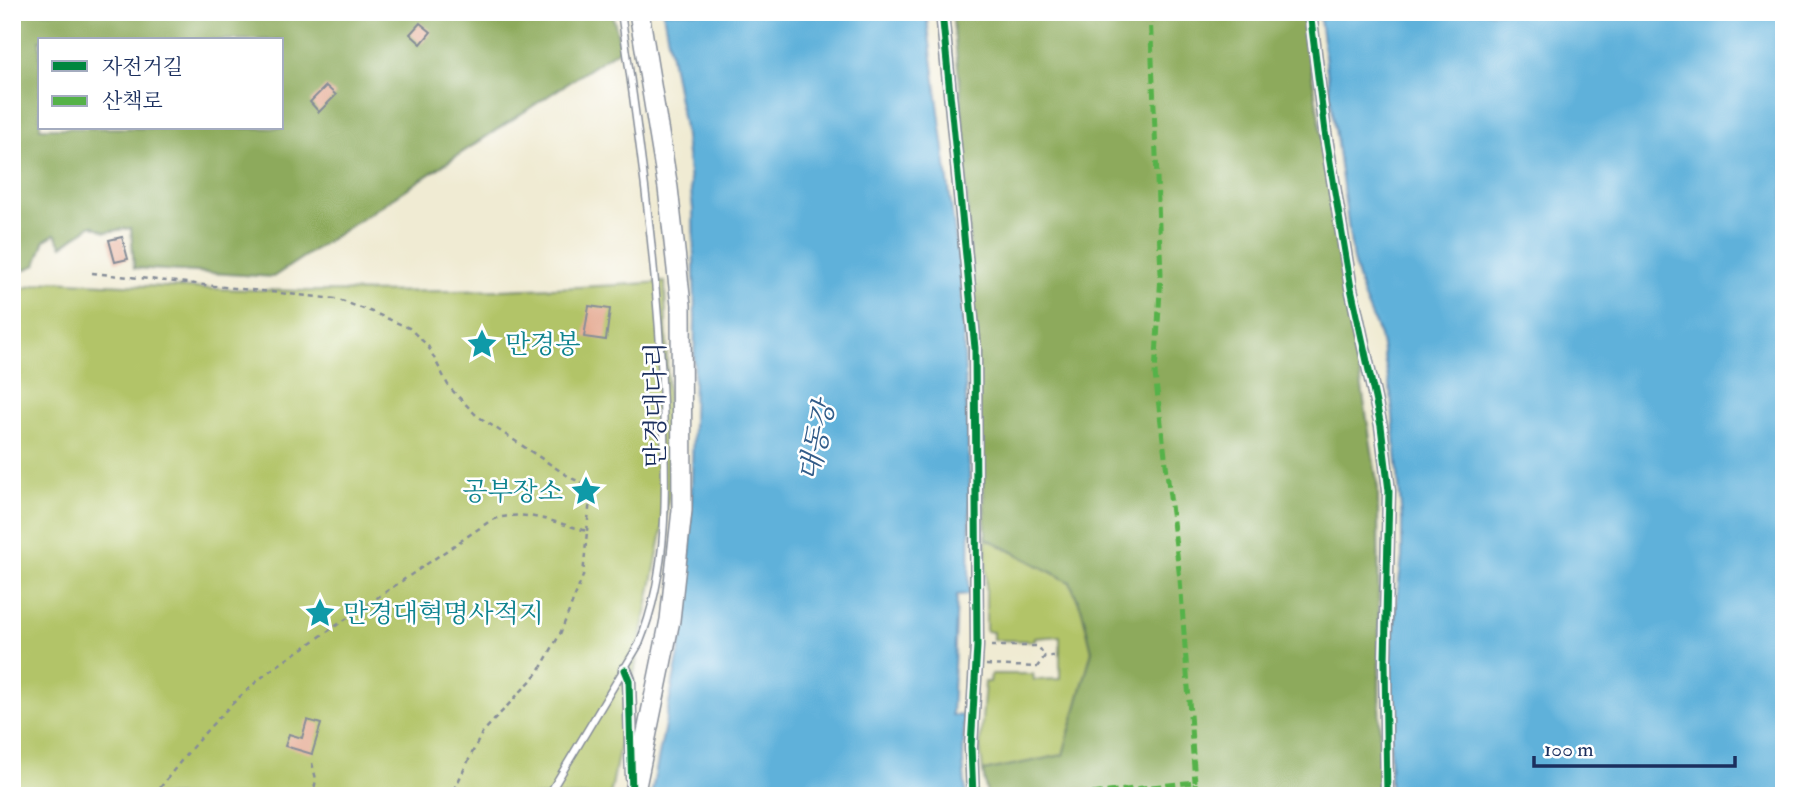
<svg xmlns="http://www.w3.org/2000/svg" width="1796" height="808" viewBox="0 0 1796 808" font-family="'IM FELL Double Pica','Noto Serif KR',serif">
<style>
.green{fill:#b2c467;stroke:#667a62;stroke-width:2}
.forest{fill:#8daa5c;stroke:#546c5d;stroke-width:2;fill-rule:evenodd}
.water{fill:#5eb1da;stroke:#3c709c;stroke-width:2}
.building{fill:#e6af98}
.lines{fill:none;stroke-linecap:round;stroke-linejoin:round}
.service-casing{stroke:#868d98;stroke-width:9}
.minor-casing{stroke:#868d98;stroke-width:15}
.trunk-casing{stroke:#868d98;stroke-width:22}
.path{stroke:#868d98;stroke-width:2.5;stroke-dasharray:5 5;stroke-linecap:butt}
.service{stroke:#fff;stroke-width:6}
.minor{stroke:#fff;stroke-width:12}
.trunk{stroke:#fff;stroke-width:19}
.quiet{stroke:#55b248;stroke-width:5;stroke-dasharray:10 5;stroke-linecap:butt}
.cycleway-casing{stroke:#fff;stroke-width:11}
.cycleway{stroke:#00873e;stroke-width:7}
.labels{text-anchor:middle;stroke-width:5;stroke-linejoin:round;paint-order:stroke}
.culture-label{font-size:26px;fill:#0d838f;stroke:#fff;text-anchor:start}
.street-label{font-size:26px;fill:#1b2f5e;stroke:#fff}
.water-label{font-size:28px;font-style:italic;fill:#325c89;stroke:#fff}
</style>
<rect width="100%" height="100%" fill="#fff"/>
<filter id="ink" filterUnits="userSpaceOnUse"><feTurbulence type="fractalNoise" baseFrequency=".0143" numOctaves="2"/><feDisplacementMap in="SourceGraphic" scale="14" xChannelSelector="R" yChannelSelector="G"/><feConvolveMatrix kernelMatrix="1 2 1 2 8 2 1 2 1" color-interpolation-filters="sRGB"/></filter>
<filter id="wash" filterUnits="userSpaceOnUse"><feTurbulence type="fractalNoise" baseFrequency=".00686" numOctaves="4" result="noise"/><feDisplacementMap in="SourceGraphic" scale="28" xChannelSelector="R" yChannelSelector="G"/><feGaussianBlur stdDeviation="1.57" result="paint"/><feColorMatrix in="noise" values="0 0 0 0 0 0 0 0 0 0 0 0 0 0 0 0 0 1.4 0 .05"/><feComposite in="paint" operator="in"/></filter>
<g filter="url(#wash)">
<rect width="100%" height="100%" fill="#f0ebd3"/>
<g class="green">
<path d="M53 281C257 294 462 296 665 282L670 491 610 796H12V291Z"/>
<path d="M986 538 1070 582 1082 610 1092 651 1063 755 983 771 980 746 985 682H990L991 674H1033L1034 680 1060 679V636L1035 638V641L993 640V632L986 631Z"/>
</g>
<g class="forest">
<path d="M12 12H612L621 48 273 277 134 268 131 228 106 232 92 225 62 246 55 234 45 240 36 265 12 275ZM40 40H282V128H40Z"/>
<path d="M952 12H1302L1378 488 1380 796H987L983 771 1063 755 1092 651 1082 610 1070 582 986 538 961 95Z"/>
</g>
<g class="water">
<path d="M663 12H926L961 280 970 492 969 594 957 595 952 715 964 716 963 762 966 796H651L680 648 687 594 691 522 695 321 693 210 684 128Z"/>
<path d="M1319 12H1784V796H1390L1391 649 1402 557V520L1391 394 1380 336 1363 296 1353 260Z"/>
</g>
<g id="blocks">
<g class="building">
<path d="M420 23 431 32 421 44 410 34Z"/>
<path d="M326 86 336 95 319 112 310 102Z"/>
<path d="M122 237 128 259 115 262 109 240Z"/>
<path d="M589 306 610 309 606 340 584 337Z"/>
<path d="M307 720 321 724 312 754 285 746 289 734 302 738Z"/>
</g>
</g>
</g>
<g filter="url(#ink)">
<use href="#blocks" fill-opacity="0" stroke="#868d98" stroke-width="2"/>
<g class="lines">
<g class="service-casing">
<path id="service" d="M548 796 639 644C670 569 666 482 663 403 658 271 640 142 621 12"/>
</g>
<g class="minor-casing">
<g id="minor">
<path d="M942 12 975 348 977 646 971 747 973 796"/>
<path d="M1310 12 1325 132 1351 288 1381 426 1389 491 1385 662 1387 796"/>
<path d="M625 670 629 680 632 778"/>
</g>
</g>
<g class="trunk-casing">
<path id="trunk" d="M634 796 670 620 682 510 681 305 668 188 639 12"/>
</g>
<g class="path">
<path d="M92 273 336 299 375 313 409 328 428 346 449 387 476 415 571 478 591 487 587 531"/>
<path d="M991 646H1038L1045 656"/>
<path d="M986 665 1037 667 1045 656H1054"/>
<path d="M312 763 316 779 313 796"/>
<path d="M154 796C189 749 225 706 271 670L490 521C521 507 556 523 587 531L583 576 560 634 538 673 482 733 451 796"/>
</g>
<use href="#service" class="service"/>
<use href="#minor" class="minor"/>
<use href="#trunk" class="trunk"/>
<g class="quiet">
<path d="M1150 12 1161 274 1155 374 1180 579 1195 782"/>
<path d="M972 789 1082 795 1195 782 1196 796"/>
</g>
<g class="cycleway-casing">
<g id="cycleway">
<path d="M942 12 975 348 977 646 971 747 973 796"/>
<path d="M1310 12 1325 132 1351 288 1381 426 1389 491 1385 662 1387 796"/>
<path d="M625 670 629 680 632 796"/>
</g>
</g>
<use href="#cycleway" class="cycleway"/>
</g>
</g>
<defs>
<g id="sight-bare" transform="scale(2.415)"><path d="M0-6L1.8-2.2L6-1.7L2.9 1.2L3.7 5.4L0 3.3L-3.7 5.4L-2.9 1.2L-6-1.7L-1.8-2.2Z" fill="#0f9aa8" stroke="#fff" stroke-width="2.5" paint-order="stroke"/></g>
</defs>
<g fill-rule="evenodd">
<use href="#sight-bare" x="482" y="344"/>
<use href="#sight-bare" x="586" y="491"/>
<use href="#sight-bare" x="320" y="613"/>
</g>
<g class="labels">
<g class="culture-label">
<text x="505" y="353">만경봉</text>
<text x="563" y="500" text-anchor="end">공부장소</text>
<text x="343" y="622">만경대혁명사적지</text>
</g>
<g class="street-label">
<text transform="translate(655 405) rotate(-90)" y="9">만경대다리</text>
</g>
<g class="water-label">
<text transform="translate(816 441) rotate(-78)" y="10">대동강</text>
</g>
</g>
<rect width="1796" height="808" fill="none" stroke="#fff" stroke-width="42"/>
<rect x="38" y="38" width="245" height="91" fill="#ffffff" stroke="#a4acbf" stroke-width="2"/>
<rect x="52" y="61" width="35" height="10" fill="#00873e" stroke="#a4acbf" stroke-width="2"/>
<text x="102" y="74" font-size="21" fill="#1b2f5e">자전거길</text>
<rect x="52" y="96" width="35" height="10" fill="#55b248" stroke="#a4acbf" stroke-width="2"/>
<text x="102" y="108" font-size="21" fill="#1b2f5e">산책로</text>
<path d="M1534 756v10h201v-10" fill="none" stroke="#1b2f5e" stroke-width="3.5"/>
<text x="1544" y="756" font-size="21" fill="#1b2f5e" stroke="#ffffff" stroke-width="5" paint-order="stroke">100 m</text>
</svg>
